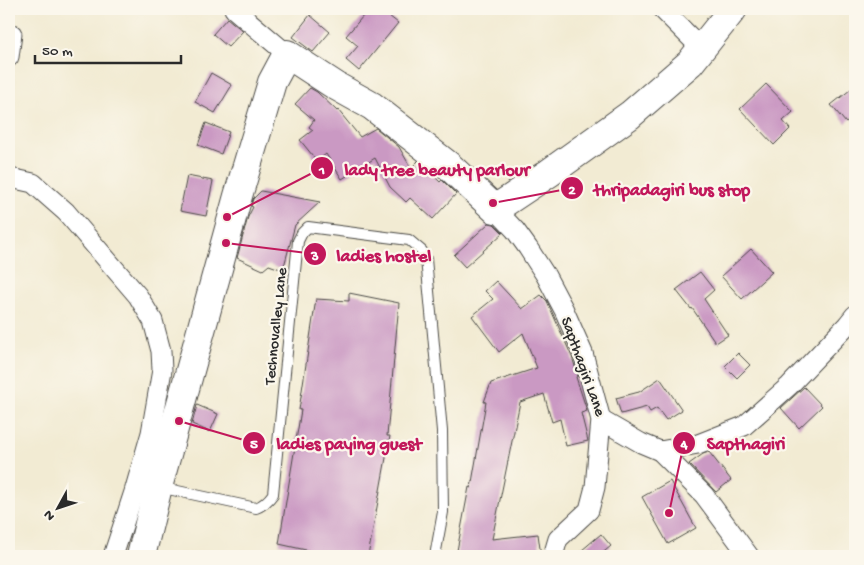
<svg xmlns="http://www.w3.org/2000/svg" width="864" height="565" viewBox="0 0 864 565" font-family="'Gochi Hand',sans-serif">
<style>
.building{fill:#ca99c3}
.lines{fill:none;stroke-linecap:round;stroke-linejoin:round}
.service-casing{stroke:#494844;stroke-width:12}
.minor-casing{stroke:#494844;stroke-width:21}
.secondary-casing{stroke:#494844;stroke-width:30}
.service{stroke:#fff;stroke-width:10}
.minor{stroke:#fff;stroke-width:19}
.secondary{stroke:#fff;stroke-width:28}
.labels{text-anchor:middle;stroke-width:4.5;stroke-linejoin:round;paint-order:stroke}
.street-label{font-size:16px;fill:#2b2b2b;stroke:#fbf7ec}
.leader{fill:none;stroke:#c2185b;stroke-width:2}
.callout-dot{fill:#c2185b;stroke:#fbf7ec;stroke-width:2}
.mark-label{font-size:15px;text-anchor:middle;font-weight:bold;fill:#fff}
.callout-label{font-size:18px;text-anchor:middle;font-weight:bold;fill:#c2185b;stroke:#fbf7ec;stroke-width:4.5;stroke-linejoin:round;paint-order:stroke}
</style>
<rect width="100%" height="100%" fill="#fbf7ec"/>
<filter id="ink" filterUnits="userSpaceOnUse"><feTurbulence type="fractalNoise" baseFrequency=".02" numOctaves="2"/><feDisplacementMap in="SourceGraphic" scale="10" xChannelSelector="R" yChannelSelector="G"/><feConvolveMatrix kernelMatrix="1 2 1 2 8 2 1 2 1" color-interpolation-filters="sRGB"/></filter>
<filter id="wash" filterUnits="userSpaceOnUse"><feTurbulence type="fractalNoise" baseFrequency=".0096" numOctaves="4" result="noise"/><feDisplacementMap in="SourceGraphic" scale="20" xChannelSelector="R" yChannelSelector="G"/><feGaussianBlur stdDeviation="1.12" result="paint"/><feColorMatrix in="noise" values="0 0 0 0 0 0 0 0 0 0 0 0 0 0 0 0 0 1.4 0 .05"/><feComposite in="paint" operator="in"/></filter>
<g filter="url(#wash)">
<rect width="100%" height="100%" fill="#f2ebd3"/>
<g id="blocks">
<g class="building">
<path d="M369 9H380L398 23 359 71 346 60 358 46 346 36Z"/>
<path d="M310 15 330 32 313 52 293 37Z"/>
<path d="M227 18 243 31 228 47 213 34Z"/>
<path d="M211 73 232 85 215 113 195 102Z"/>
<path d="M766 84 793 112 783 121 790 129 774 145 740 109Z"/>
<path d="M855 86V115L846 123 831 105Z"/>
<path d="M310 88 317 92 337 111 338 110 360 137 376 128 399 147 411 168 418 161 440 182 442 180 456 194 433 219 410 198 406 202 390 187 375 158 342 179 326 154 317 161 300 140 313 130 309 127 314 120 295 104Z"/>
<path d="M206 123 229 132 221 154 198 145Z"/>
<path d="M187 176 213 181 206 216 180 211Z"/>
<path d="M261 191 320 202 295 225 283 270 269 265 263 270 237 258 248 217 253 207 251 206 253 199Z"/>
<path d="M489 223 494 224 503 233 465 267 454 255Z"/>
<path d="M751 249 772 272 742 299 721 276Z"/>
<path d="M700 272 714 290 704 299 728 335 716 343 692 308 691 309 676 290Z"/>
<path d="M496 281 522 309 541 295 547 301 572 357 578 376 576 377 587 411 581 413 588 441 566 446 560 419 552 422 544 394 520 402 492 539 538 534 541 556H456L469 487 471 488 486 402H484L491 383 537 368 523 333 499 352 472 316 493 299 485 291Z"/>
<path d="M349 293 399 303 387 436H390L368 556H333L279 544 301 410H299L316 299 349 301Z"/>
<path d="M738 353 750 365 737 378 725 366Z"/>
<path d="M660 378 682 410 666 420 657 408 650 412 647 407 621 414 616 398 639 392Z"/>
<path d="M804 387 822 406 799 428 781 408Z"/>
<path d="M197 405 218 414 210 432 192 424Z"/>
<path d="M709 452 731 480 716 492 689 464 703 454Z"/>
<path d="M670 481 696 528 668 544 642 497Z"/>
<path d="M601 534 611 546 599 556H575Z"/>
</g>
</g>
</g>
<g filter="url(#ink)">
<use href="#blocks" fill-opacity="0" stroke="#494844" stroke-width="1"/>
<g class="lines">
<g class="service-casing">
<path id="service" d="M159 487 256 508C264 505 268 501 273 494L298 241 302 233 308 227 409 240 422 251 426 259 442 431 443 512 435 556"/>
</g>
<g class="minor-casing">
<g id="minor">
<path d="M234 9 287 54"/>
<path d="M662 9 702 49"/>
<path d="M9 57 12 34"/>
<path d="M9 180 15 179 33 183 66 212 138 296 153 321 161 351 162 370 159 387 151 433 134 492 113 556"/>
<path d="M495 209 515 230 528 248 546 276 564 310 583 353 601 420 595 487 589 510 558 539 553 556"/>
<path d="M601 420 641 443 660 451 704 495 749 556"/>
<path d="M660 451 698 444 744 426 789 386 847 325 855 315"/>
</g>
</g>
<g class="secondary-casing">
<path id="secondary" d="M141 556 158 487 238 196 272 82 287 54 336 86 372 106 448 165 495 209 549 173 630 115 690 63 733 9"/>
</g>
<use href="#service" class="service"/>
<use href="#minor" class="minor"/>
<use href="#secondary" class="secondary"/>
</g>
</g>
<g class="labels">
<g class="street-label">
<text transform="translate(274 326) rotate(-84)" y="6">Technovalley Lane</text>
<text transform="translate(585 366) rotate(70)" y="6">Sapthagiri Lane</text>
</g>
</g>
<path class="leader" d="M227 217L322 168M493 203L572 188M226 243L315 254M669 513L684 443M179 421L254 443"/>
<g class="callout-dot">
<circle cx="227" cy="217" r="5"/>
<circle cx="493" cy="203" r="5"/>
<circle cx="226" cy="243" r="5"/>
<circle cx="669" cy="513" r="5"/>
<circle cx="179" cy="421" r="5"/>
<circle cx="322" cy="168" r="12"/>
<circle cx="572" cy="188" r="12"/>
<circle cx="315" cy="254" r="12"/>
<circle cx="684" cy="443" r="12"/>
<circle cx="254" cy="443" r="12"/>
</g>
<g class="mark-label">
<text x="322" y="174">1</text>
<text x="572" y="194">2</text>
<text x="315" y="260">3</text>
<text x="684" y="448">4</text>
<text x="254" y="448">5</text>
</g>
<g class="callout-label">
<text x="437" y="175">lady tree beauty parlour</text>
<text x="672" y="195">thripadagiri bus stop</text>
<text x="384" y="261">ladies hostel</text>
<text x="746" y="449">Sapthagiri</text>
<text x="349" y="449">ladies paying guest</text>
</g>
<rect width="864" height="565" fill="none" stroke="#fbf7ec" stroke-width="30"/>
<g transform="translate(58 508) rotate(230)" stroke="#fbf7ec" stroke-width="4" paint-order="stroke">
<path d="M0-4L9 19L0 12L-9 19Z" fill="#2b2b2b"/>
<text y="-8" font-size="14" font-weight="bold" text-anchor="middle" fill="#2b2b2b">N</text>
</g>
<path d="M35 55v8h146v-8" fill="none" stroke="#2b2b2b" stroke-width="2.5"/>
<text x="42" y="55" font-size="15" fill="#2b2b2b" stroke="#fbf7ec" stroke-width="4" paint-order="stroke">50 m</text>
</svg>
